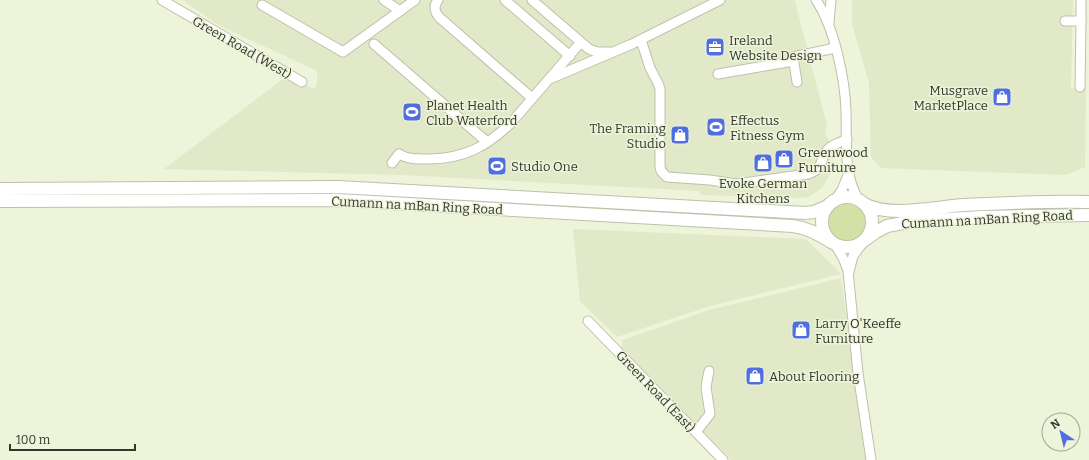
<svg xmlns="http://www.w3.org/2000/svg" width="1089" height="460" viewBox="0 0 1089 460" font-family="Bitter,serif">
<style>
.built{fill:#e1e9c8}
.green{fill:#d3e0a6}
.lines{fill:none;stroke-linecap:round;stroke-linejoin:round}
.minor-casing{stroke:#bcc2aa;stroke-width:11}
.major-casing{stroke:#bcc2aa;stroke-width:14}
.minor{stroke:#fff;stroke-width:9}
.major{stroke:#fff;stroke-width:12}
.labels{text-anchor:middle;stroke-width:3;stroke-linejoin:round;paint-order:stroke}
.poi-label{font-size:13px;fill:#34362c;stroke:#edf4da;text-anchor:start}
.street-label{font-size:13px;fill:#34362c;stroke:#edf4da}
</style>
<rect width="100%" height="100%" fill="#edf4da"/>
<g class="built">
<path d="M182 0H792L795 1 827 126 825 131 829 141 831 173 822 188 809 197 799 198 701 195 699 191 403 175 164 169 287 76 314 89 317 84V71L220 26Z"/>
<path d="M852 0H1073L1071 88 1086 89 1085 167 1066 175 881 168 871 157 869 83 852 24Z"/>
<path d="M573 229 806 239 841 274 710 306 617 337 580 301Z"/>
<path d="M841 278 866 460H731L621 349 623 340 709 310Z"/>
</g>
<circle class="green" cx="847" cy="223" r="19"/>
<g class="lines">
<g class="minor-casing">
<g id="minor">
<path d="M162 0 302 82"/>
<path d="M384 0 400 11"/>
<path d="M438 0C433 6 435 13 440 18L532 98"/>
<path d="M505 0 570 56"/>
<path d="M532 0 589 49 597 52H609"/>
<path d="M816 0C834 26 845 79 846 111 847 138 843 177 859 200"/>
<path d="M262 5 343 52 415 0"/>
<path d="M1065 21H1081V0"/>
<path d="M829 23 831 0"/>
<path d="M641 40 650 68 658 83 660 89V166L661 171 667 177 710 180 736 184 808 174C826 168 819 157 829 148 834 144 841 142 847 139"/>
<path d="M374 44 487 142"/>
<path d="M718 74 794 61"/>
<path d="M552 78 632 44 720 0"/>
<path d="M797 82 793 57 835 48"/>
<path d="M1080 87 1081 21"/>
<path d="M392 163 399 154C409 160 419 159 430 159 465 158 486 147 511 123L581 42"/>
<path d="M835 200 842 190 848 175"/>
<path d="M835 244 844 260 848 271 858 373 871 460"/>
<path d="M849 272 853 256 864 241"/>
<path d="M588 321 723 460"/>
<path d="M696 432 710 414 706 387 709 371"/>
</g>
</g>
<g class="major-casing">
<g id="major">
<path d="M0 189 338 187 805 213 814 212 828 206"/>
<circle cx="847" cy="222" r="25"/>
<path d="M0 201 338 200 793 226C807 228 819 234 831 242"/>
<path d="M864 204C890 218 935 207 964 205 1005 203 1047 201 1089 202"/>
<path d="M866 239 876 232 887 226 914 221 982 217 1089 215"/>
</g>
</g>
<use href="#minor" class="minor"/>
<use href="#major" class="major"/>
</g>
<defs>
<g id="office-square" transform="scale(1)"><rect x="-9" y="-9" width="18" height="18" rx="4" fill="#4f6ee2" stroke="#edf4da"/><path d="M-6-3h4V-5.5h4V-3h4V5H-6ZM-1-4.5V-3h2v-1.5ZM-6 0V1H6V0Z" fill="#fff"/></g>
<g id="shop-square" transform="scale(1)"><rect x="-9" y="-9" width="18" height="18" rx="4" fill="#4f6ee2" stroke="#edf4da"/><path d="M-5-2.5h2.3a2.7 3.5 0 0 1 5.4 0H5L5.5 6h-11ZM-1.5-2.5h3a1.5 2.3 0 0 0-3 0Z" fill="#fff"/></g>
<g id="stadium-square" transform="scale(1)"><rect x="-9" y="-9" width="18" height="18" rx="4" fill="#4f6ee2" stroke="#edf4da"/><path d="M0-5a6.5 5 0 1 0 0 10a6.5 5 0 1 0 0-10ZM-3.5-1.8h7v3.6h-7Z" fill="#fff"/></g>
</defs>
<g fill-rule="evenodd">
<use href="#office-square" x="715" y="47"/>
<use href="#shop-square" x="1002" y="97"/>
<use href="#stadium-square" x="412" y="112"/>
<use href="#stadium-square" x="716" y="127"/>
<use href="#shop-square" x="680" y="135"/>
<use href="#shop-square" x="784" y="159"/>
<use href="#shop-square" x="763" y="163"/>
<use href="#stadium-square" x="497" y="166"/>
<use href="#shop-square" x="801" y="330"/>
<use href="#shop-square" x="755" y="376"/>
</g>
<g class="labels">
<g class="poi-label">
<text x="729" y="45">Ireland<tspan x="729" dy="15">Website Design</tspan></text>
<text x="988" y="95" text-anchor="end">Musgrave<tspan x="988" dy="15">MarketPlace</tspan></text>
<text x="426" y="110">Planet Health<tspan x="426" dy="15">Club Waterford</tspan></text>
<text x="730" y="125">Effectus<tspan x="730" dy="15">Fitness Gym</tspan></text>
<text x="666" y="133" text-anchor="end">The Framing<tspan x="666" dy="15">Studio</tspan></text>
<text x="798" y="157">Greenwood<tspan x="798" dy="15">Furniture</tspan></text>
<text x="511" y="171">Studio One</text>
<text x="763" y="188" text-anchor="middle">Evoke German<tspan x="763" dy="15">Kitchens</tspan></text>
<text x="815" y="328">Larry O'Keeffe<tspan x="815" dy="15">Furniture</tspan></text>
<text x="769" y="381">About Flooring</text>
</g>
<g class="street-label">
<text transform="translate(242 47) rotate(30)" y="5">Green Road (West)</text>
<text transform="translate(417 205) rotate(3)" y="5">Cumann na mBan Ring Road</text>
<text transform="translate(987 219) rotate(-3)" y="5">Cumann na mBan Ring Road</text>
<text transform="translate(656 391) rotate(46)" y="5">Green Road (East)</text>
</g>
</g>
<g transform="translate(1061 432) rotate(325)"><circle r="19" fill="#edf4da" stroke="#a3a894"/>
<path d="M0-3L7 15L0 10L-7 15Z" fill="#4f6ee2"/>
<text y="-6" font-size="11" font-weight="bold" text-anchor="middle" fill="#34362c">N</text>
</g>
<path d="M10 444v6h125v-6" fill="none" stroke="#34362c" stroke-width="2"/>
<text x="16" y="444" font-size="12" fill="#34362c" stroke="#edf4da" stroke-width="3" paint-order="stroke">100 m</text>
</svg>
